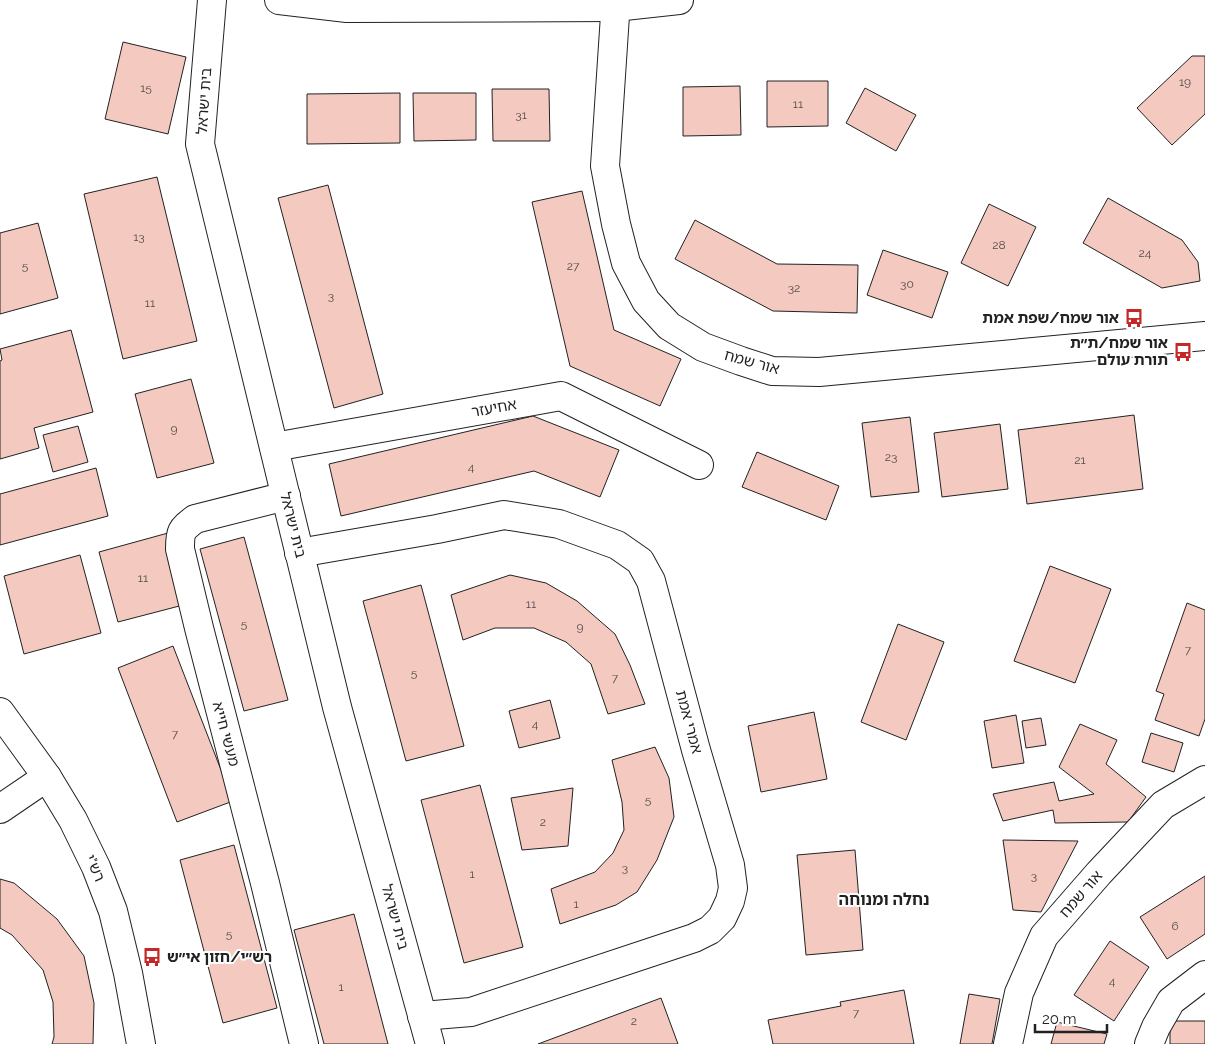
<svg xmlns="http://www.w3.org/2000/svg" width="1205" height="1044" viewBox="0 0 1205 1044" font-family="Raleway,'Noto Sans Hebrew',sans-serif">
<style>
.building{fill:#f3c9c0;stroke:#222}
.lines{fill:none;stroke-linecap:round;stroke-linejoin:round}
.minor-casing{stroke:#222;stroke-width:30}
.minor{stroke:#fff;stroke-width:28}
.labels{text-anchor:middle;stroke-width:4;stroke-linejoin:round;paint-order:stroke}
.number-label{font-size:12px;fill:#564c4a}
.street-label{font-size:15px;fill:#222;stroke:#fff}
.poi-label{font-size:15px;font-weight:bold;fill:#222;stroke:#fff;text-anchor:end}
.neighbourhood-label{font-size:16px;font-weight:bold;fill:#222;stroke:#fff}
</style>
<rect width="100%" height="100%" fill="#fff"/>
<g class="building">
<path d="M123 42 186 57 168 134 105 119Z"/>
<path d="M1192 56H1205V114L1172 145 1137 108Z"/>
<path d="M767 81H828V126L767 127Z"/>
<path d="M740 86 741 135 683 136V87Z"/>
<path d="M865 88 916 115 896 151 846 123Z"/>
<path d="M492 89H549L550 141H493Z"/>
<path d="M400 93V143L307 144V94Z"/>
<path d="M413 93H476V140L414 141Z"/>
<path d="M157 177 197 341 123 359 84 194Z"/>
<path d="M328 185 383 394 334 408 278 198Z"/>
<path d="M582 191 614 330 681 359 660 406 570 366 532 202Z"/>
<path d="M1108 198 1182 240 1198 262 1200 281 1162 288 1083 243Z"/>
<path d="M989 204 1036 227 1008 286 961 263Z"/>
<path d="M695 220 777 264 858 265 857 313 773 311 675 259Z"/>
<path d="M38 223 58 298 0 314V233Z"/>
<path d="M883 250 948 272 932 318 867 295Z"/>
<path d="M71 330 93 412 34 428 39 448 0 459V361L2 360 0 349Z"/>
<path d="M191 379 214 463 157 478 135 394Z"/>
<path d="M1134 415 1143 489 1027 504 1018 430Z"/>
<path d="M533 416 619 450 600 497 534 471 341 516 329 464Z"/>
<path d="M910 417 919 492 871 497 862 423Z"/>
<path d="M1000 424 1008 489 942 497 934 433Z"/>
<path d="M78 426 88 462 53 472 43 435Z"/>
<path d="M757 452 839 486 826 520 742 487Z"/>
<path d="M96 468 108 516 0 545V494Z"/>
<path d="M168 533 187 604 118 622 99 552Z"/>
<path d="M244 537 288 700 244 711 200 549Z"/>
<path d="M80 555 101 633 24 654 4 576Z"/>
<path d="M1050 566 1111 589 1075 683 1014 661Z"/>
<path d="M510 575 546 583 577 601 615 634 630 665 645 704 608 714 591 664 566 642 534 628H495L463 640 451 595Z"/>
<path d="M421 585 464 746 406 761 363 601Z"/>
<path d="M1187 603 1205 610V719L1199 736 1155 720 1164 694 1156 691Z"/>
<path d="M898 624 944 642 906 740 861 722Z"/>
<path d="M173 646 233 801 177 822 118 668Z"/>
<path d="M550 700 560 738 519 748 509 711Z"/>
<path d="M814 712 827 779 761 792 748 726Z"/>
<path d="M1016 715 1024 763 992 768 984 721Z"/>
<path d="M1041 718 1046 745 1026 748 1022 721Z"/>
<path d="M1080 724 1117 740 1106 764 1146 797 1128 822 1055 823 1053 810 1003 821 993 794 1054 782 1059 801 1094 794 1059 767Z"/>
<path d="M1151 733 1183 743 1174 772 1142 762Z"/>
<path d="M655 747 669 778 674 817 657 860 637 892 616 905 560 924 551 889 595 872 613 853 624 830 622 802 612 760Z"/>
<path d="M480 785 523 947 464 963 421 800Z"/>
<path d="M573 788 568 846 522 850 511 798Z"/>
<path d="M1003 840 1078 841 1041 912 1013 910Z"/>
<path d="M234 845 277 1008 223 1023 180 860Z"/>
<path d="M855 850 863 950 806 955 797 855Z"/>
<path d="M1205 876V934L1167 959 1140 917Z"/>
<path d="M0 879 14 883 57 919 84 956 94 1003 93 1044H52L54 1037 53 1002 43 970 12 935 0 928Z"/>
<path d="M354 914 388 1044H324L294 930Z"/>
<path d="M1110 941 1149 967 1114 1021 1074 995Z"/>
<path d="M904 990 914 1044H773L768 1020 841 1006 840 1002Z"/>
<path d="M969 994 1000 999 992 1044H960Z"/>
<path d="M661 998 678 1044H538Z"/>
<rect x="1170" y="1021" width="35" height="23"/>
<path d="M1057 1022 1107 1034 1104 1044H1051Z"/>
</g>
<g class="lines">
<g class="minor-casing">
<g id="minor">
<path d="M212 0 200 144 337 707 430 1044"/>
<path d="M279 0 347 8 615 7 679 0"/>
<path d="M616 0 605 166 616 224 626 263 646 301 669 326 703 347 741 361 772 371 819 372 1205 336"/>
<path d="M274 447 561 396 699 465"/>
<path d="M286 496 195 519C181 530 180 531 180 549L199 628 265 883 304 1044"/>
<path d="M299 553 437 529 504 515 559 524 617 545 640 561 651 581 696 750 730 865 733 888 730 901 722 918 710 930 694 938 471 1012 422 1016"/>
<path d="M0 712 47 777 73 820 96 867 113 911 128 973 141 1044"/>
<path d="M0 809 47 777"/>
<path d="M1008 1044 1019 993 1044 936 1099 873 1163 805 1205 780"/>
<path d="M1149 1044 1156 1027 1171 1001 1205 975"/>
</g>
</g>
<use href="#minor" class="minor"/>
</g>
<defs>
<g id="bus-bare" transform="scale(1.5)"><path d="M-5-6H5V4H4V6H2V4H-2V6H-4V4H-5ZM-3.5-4V0h7V-4ZM-3.5 1.2v1.5H-2V1.2ZM2 1.2v1.5H3.5V1.2Z" fill="#c62828" stroke="#fff" stroke-width="2.5" paint-order="stroke"/></g>
</defs>
<g fill-rule="evenodd">
<use href="#bus-bare" x="1134" y="318"/>
<use href="#bus-bare" x="1183" y="352"/>
<use href="#bus-bare" x="152" y="957"/>
</g>
<g class="labels">
<g class="number-label">
<text x="1185" y="86">19</text>
<text x="146" y="92">15</text>
<text x="798" y="108">11</text>
<text x="521" y="119">31</text>
<text x="139" y="241">13</text>
<text x="999" y="249">28</text>
<text x="1145" y="257">24</text>
<text x="25" y="270">5</text>
<text x="573" y="270">27</text>
<text x="907" y="288">30</text>
<text x="794" y="292">32</text>
<text x="331" y="300">3</text>
<text x="150" y="307">11</text>
<text x="174" y="433">9</text>
<text x="891" y="461">23</text>
<text x="1080" y="464">21</text>
<text x="471" y="471">4</text>
<text x="143" y="582">11</text>
<text x="531" y="608">11</text>
<text x="244" y="628">5</text>
<text x="580" y="631">9</text>
<text x="1188" y="654">7</text>
<text x="414" y="677">5</text>
<text x="615" y="682">7</text>
<text x="535" y="728">4</text>
<text x="175" y="738">7</text>
<text x="648" y="804">5</text>
<text x="543" y="826">2</text>
<text x="625" y="872">3</text>
<text x="472" y="878">1</text>
<text x="1034" y="880">3</text>
<text x="576" y="908">1</text>
<text x="1175" y="930">6</text>
<text x="229" y="938">5</text>
<text x="1112" y="985">4</text>
<text x="341" y="991">1</text>
<text x="856" y="1017">7</text>
<text x="634" y="1025">2</text>
</g>
<g class="street-label">
<text transform="translate(204 101) rotate(-86)" y="5">בית ישראל</text>
<text transform="translate(752 362) rotate(15)" y="5">אור שמח</text>
<text transform="translate(494 408) rotate(-10)" y="5">אחיעזר</text>
<text transform="translate(293 525) rotate(76)" y="5">בית ישראל</text>
<text transform="translate(689 722) rotate(75)" y="5">אמרי אמת</text>
<text transform="translate(226 734) rotate(75)" y="5">מעשי חייא</text>
<text transform="translate(95 868) rotate(66)" y="5">רש"י</text>
<text transform="translate(1081 894) rotate(-49)" y="5">אור שמח</text>
<text transform="translate(395 917) rotate(75)" y="5">בית ישראל</text>
</g>
<g class="poi-label">
<text x="1119" y="323">אור שמח/שפת אמת</text>
<text x="1168" y="348">אור שמח/ת״ת<tspan x="1168" dy="17">תורת עולם</tspan></text>
<text x="167" y="962" text-anchor="start">רש״י/חזון אי״ש</text>
</g>
<g class="neighbourhood-label">
<text x="884" y="905">נחלה ומנוחה</text>
</g>
</g>
<path d="M1035 1024v8h72v-8" fill="none" stroke="#222222" stroke-width="2.5"/>
<text x="1042" y="1024" font-size="15" fill="#222222" stroke="#ffffff" stroke-width="4" paint-order="stroke">20 m</text>
</svg>
